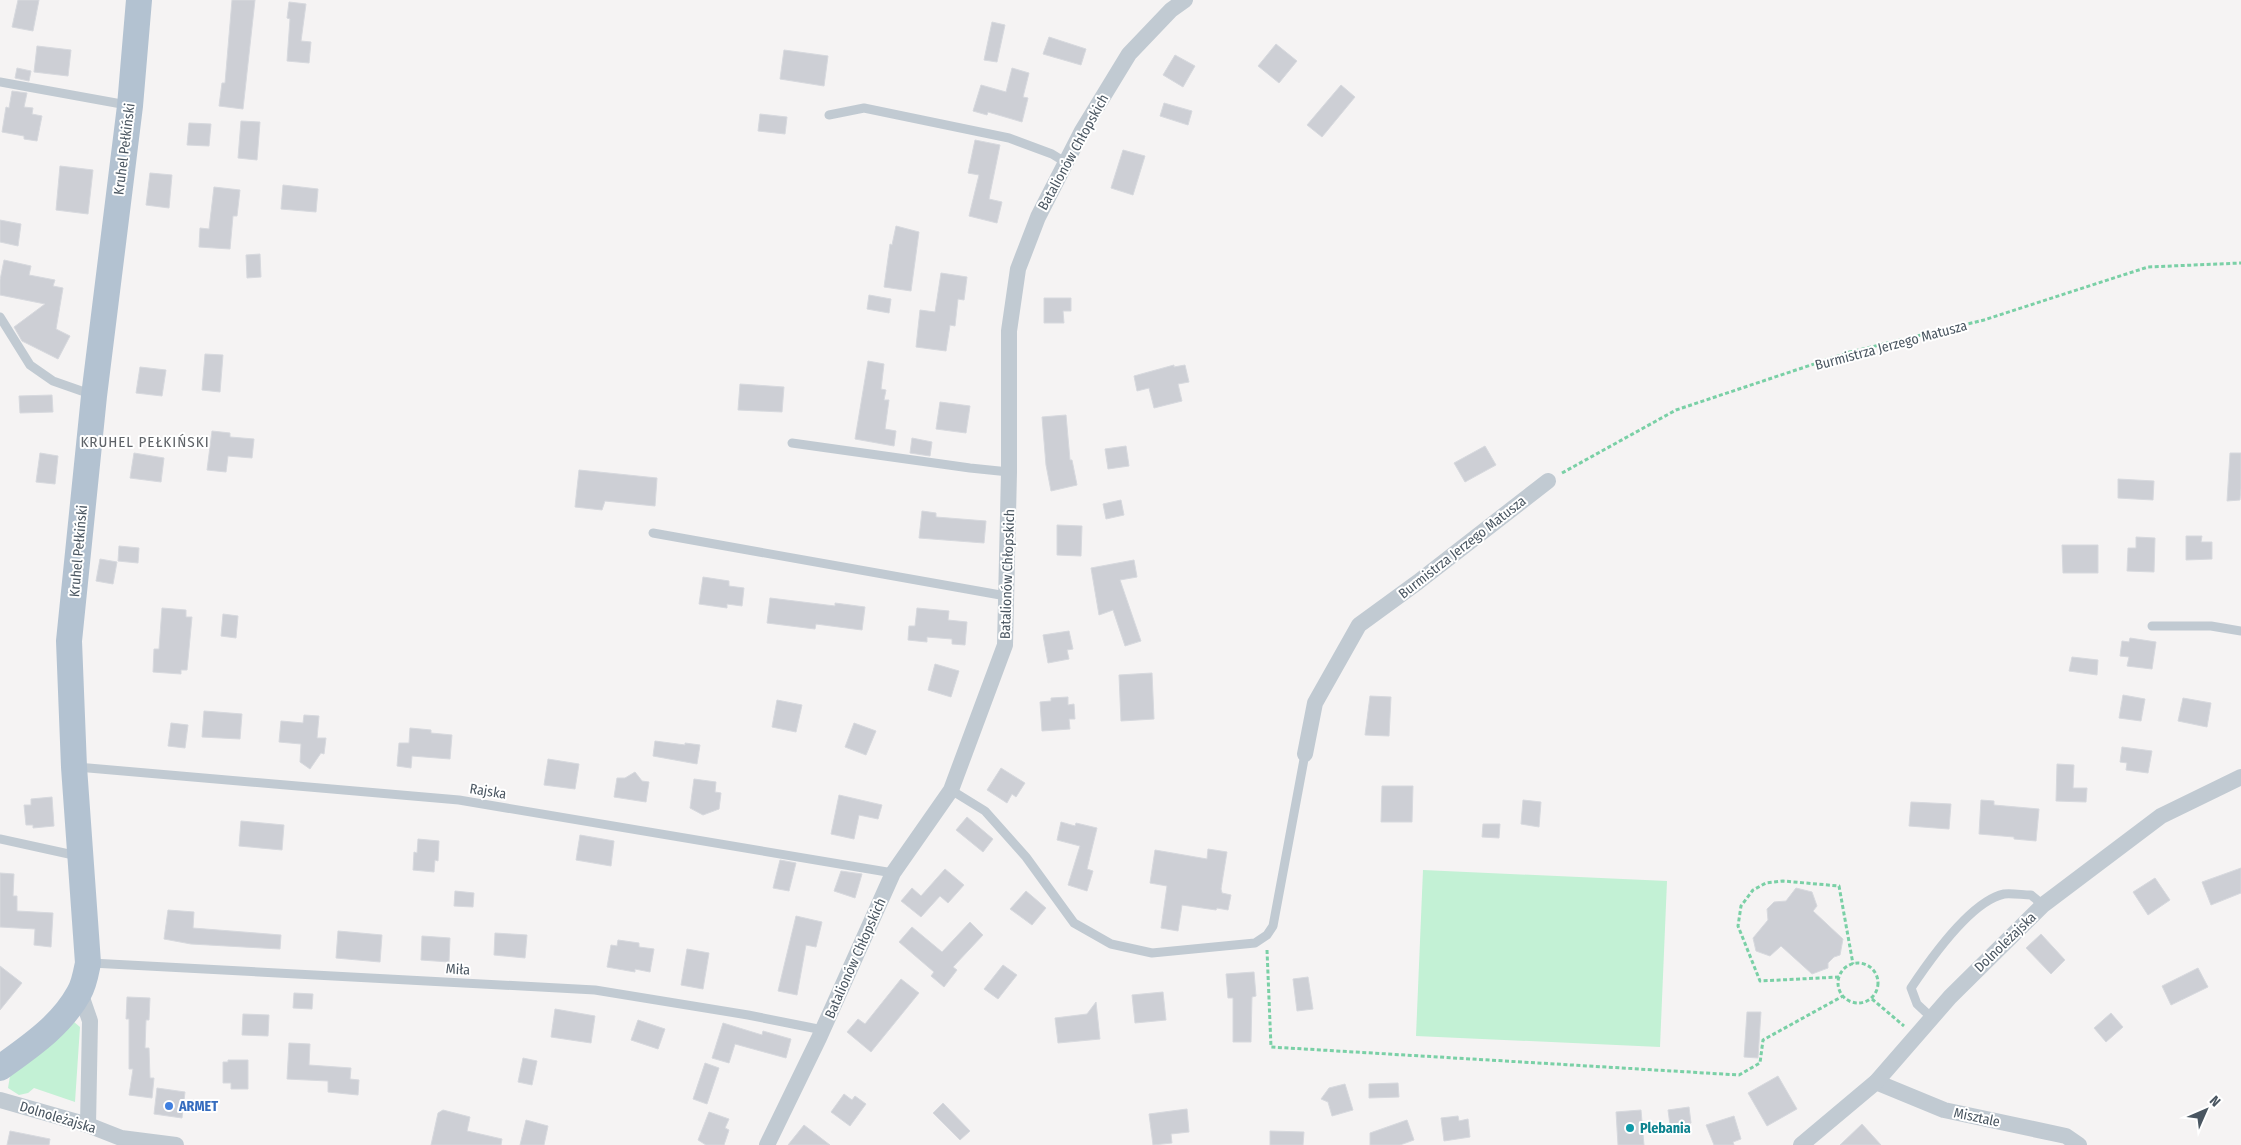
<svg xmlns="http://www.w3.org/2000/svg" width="2241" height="1145" viewBox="0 0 2241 1145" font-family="'Fira Sans Condensed',sans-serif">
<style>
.green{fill:#c3f1d5}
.building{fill:#cdcfd5;stroke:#d7d9de}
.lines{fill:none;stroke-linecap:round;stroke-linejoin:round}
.path{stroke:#7ad0a6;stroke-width:3;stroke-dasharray:4 2.5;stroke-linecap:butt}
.lane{stroke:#c1cad2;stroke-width:9}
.street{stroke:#c1cad2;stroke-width:16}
.primary{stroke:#b3c2d1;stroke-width:26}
.shop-dot{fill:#3f7fe0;stroke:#fff;stroke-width:2}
.culture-dot{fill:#0f9aa8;stroke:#fff;stroke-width:2}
.labels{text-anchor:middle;stroke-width:4;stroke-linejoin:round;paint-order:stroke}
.street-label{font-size:14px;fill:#4a5661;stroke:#fff}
.shop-label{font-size:14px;font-weight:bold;fill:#366cbe;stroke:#fff;text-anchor:start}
.culture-label{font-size:14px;font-weight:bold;fill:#0d838f;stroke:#fff;text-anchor:start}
.neighbourhood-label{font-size:15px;letter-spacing:1px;fill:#5f6368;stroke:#fff}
</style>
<rect width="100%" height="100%" fill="#f5f3f3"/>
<g class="green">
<path d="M1423 870 1667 881 1660 1047 1416 1036Z"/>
<path d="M74 1022 80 1027 75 1102 34 1088 28 1093 19 1095 8 1088 10 1076Z"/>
</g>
<g class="building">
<path d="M18 0H39L33 31 12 27Z"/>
<path d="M232 0H255L243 109 219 106 222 83H225Z"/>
<path d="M289 2 306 4 301 41 311 42 309 63 287 61 290 19 287 18Z"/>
<path d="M992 22 1005 25 997 62 984 60Z"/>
<path d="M1049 37 1086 49 1081 65 1043 54Z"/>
<path d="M1276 44 1297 61 1279 83 1258 66Z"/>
<path d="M37 46 71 50 68 76 34 72Z"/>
<path d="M784 50 828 56 824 86 780 79Z"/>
<path d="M1175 55 1195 66 1183 87 1163 75Z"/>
<path d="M17 68 31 71 29 81 15 78Z"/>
<path d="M1012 68 1029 73 1023 97 1028 98 1022 122 988 112 987 115 973 111 981 85 1006 92Z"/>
<path d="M1341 85 1355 97 1322 137 1307 125Z"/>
<path d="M12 91 27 93 24 107 33 108 32 114 42 116 37 141 24 139V136L2 132 6 107 9 108Z"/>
<path d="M1164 103 1192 111 1188 125 1160 116Z"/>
<path d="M760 114 787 117 785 134 758 131Z"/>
<path d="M241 121 260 122 257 160 238 158Z"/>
<path d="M189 123 211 124 209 146 187 145Z"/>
<path d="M975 140 1000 145 989 199 1002 202 997 223 969 216 979 175 968 173Z"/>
<path d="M1123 150 1145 156 1133 195 1111 188Z"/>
<path d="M60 166 93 170 88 214 56 210Z"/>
<path d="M150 173 172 175 169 208 146 205Z"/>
<path d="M283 185 318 189 316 212 281 209Z"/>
<path d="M214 187 240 190 237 216H233L230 249 199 247 200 228 209 229Z"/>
<path d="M0 220 21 224 18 246 0 242Z"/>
<path d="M896 226 919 232 911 291 884 287 890 244 892 245Z"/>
<path d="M260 254 261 277 247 278 246 255Z"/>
<path d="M4 260 31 266 29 275 55 280 53 286 63 288 56 329 70 336 58 359 22 341 14 327 45 304 0 295V280Z"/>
<path d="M941 273 967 277 964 300 958 299 955 326 950 325 946 351 916 347 920 310 935 312Z"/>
<path d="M869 295 891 299 889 313 867 309Z"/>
<path d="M1044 298H1071V311H1063L1064 323H1044Z"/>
<path d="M205 354 223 355 220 392 202 390Z"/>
<path d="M868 361 884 364 881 389 886 390 884 400H889L885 429 896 431 894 446 855 439Z"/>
<path d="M1174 365V367L1185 365 1189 382 1178 384 1182 401 1154 408 1149 388 1137 391 1134 376Z"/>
<path d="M140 367 166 370 162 396 136 393Z"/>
<path d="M740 384 784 387 782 412 738 410Z"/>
<path d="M52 395 53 412 20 413 19 396Z"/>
<path d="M940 402 970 406 966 433 936 429Z"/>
<path d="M1066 415 1070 460H1072L1077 485 1051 491 1046 465 1042 417Z"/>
<path d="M212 431 230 433V437L254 439 252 458 228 456 226 472 207 470Z"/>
<path d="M912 438 932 442 930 456 910 453Z"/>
<path d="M1126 446 1129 466 1108 469 1105 449Z"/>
<path d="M1485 446 1496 465 1465 482 1454 463Z"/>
<path d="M40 453 58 456 55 484 36 482Z"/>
<path d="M134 453 164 458 161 482 130 478Z"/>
<path d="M2230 453H2241V488L2240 500 2227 501Z"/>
<path d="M579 470 657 478 655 506 605 501 602 510 575 507Z"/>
<path d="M2118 479 2154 481 2153 500 2118 498Z"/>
<path d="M1121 500 1124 515 1106 519 1103 504Z"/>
<path d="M922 511 936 513V517L986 521 984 543 919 538Z"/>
<path d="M1057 525 1082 526 1081 556 1057 555Z"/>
<path d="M2186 536H2202L2201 542H2212V559L2186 560Z"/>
<path d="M2136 537 2155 538 2154 572 2127 571 2128 548H2136Z"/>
<path d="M2062 545H2098V573H2063Z"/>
<path d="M119 546 139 548 138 563 118 561Z"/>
<path d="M100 559 117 562 113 584 96 581Z"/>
<path d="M1134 560 1137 577 1120 580 1141 641 1125 646 1113 610 1099 615 1091 568Z"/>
<path d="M703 577 729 581V586L744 588 742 606 727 604V608L699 604Z"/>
<path d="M770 598 835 606V603L865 607 862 630 816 624 815 629 767 623Z"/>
<path d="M162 608 186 610V617H192L187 670H181V674L153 672 154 649H159Z"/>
<path d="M917 608 949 611 948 620 967 622 965 645 952 644V639L927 637V642L908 640 909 626H915Z"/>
<path d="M223 614 238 616 236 638 221 636Z"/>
<path d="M1069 631 1073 649 1067 650 1069 659 1048 663 1043 635Z"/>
<path d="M2130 638 2156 642 2152 669 2127 666 2129 657 2120 656 2122 641 2129 642Z"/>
<path d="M2072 657 2098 660 2097 675 2069 671Z"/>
<path d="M935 664 959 671 951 697 928 690Z"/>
<path d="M1152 673 1154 719 1121 721 1119 675Z"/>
<path d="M2123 695 2145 699 2141 721 2119 718Z"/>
<path d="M1370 696 1391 697 1389 736 1365 735Z"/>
<path d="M1068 697V705L1074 704 1075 719H1069L1070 729 1042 731 1040 702 1051 701V698Z"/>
<path d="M2183 698 2211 703 2207 727 2178 721Z"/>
<path d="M777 700 802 705 796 732 772 727Z"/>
<path d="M204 711 242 714 240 739 202 737Z"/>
<path d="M304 715 319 716 317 738H326L324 754 321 753 310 769 300 762 301 744 279 742 281 721 303 723Z"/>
<path d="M171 723 188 725 185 748 168 746Z"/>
<path d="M854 723 876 731 866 755 845 747Z"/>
<path d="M410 728 431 730V733L452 735 450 759 412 756 411 768 397 766 399 743H409Z"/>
<path d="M655 741 685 745V743L700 745 697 764 653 756Z"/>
<path d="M2122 747 2152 751 2148 773 2126 770 2127 763 2120 762Z"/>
<path d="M548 759 579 764 575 789 544 785Z"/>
<path d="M2057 764 2074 765 2073 788H2087L2086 802 2056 801Z"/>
<path d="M1001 768 1025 783 1016 797 1012 794 1007 803 987 790Z"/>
<path d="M635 772 642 781 649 782 646 802 614 797 617 778H625Z"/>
<path d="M694 779 716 782 715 792 721 793 719 809 703 815 690 808Z"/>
<path d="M1382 786H1413L1412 822H1381Z"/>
<path d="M839 795 882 805 878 819 859 815 854 839 831 834Z"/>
<path d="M52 797 54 826 33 828V825H26L24 805H31V799Z"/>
<path d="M1523 800 1541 802 1539 827 1521 824Z"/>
<path d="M1981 800 1994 801V805L2039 809 2036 841 2014 839V837L1979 834Z"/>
<path d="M1911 802 1951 804 1949 829 1909 826Z"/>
<path d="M967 817 993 839 983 852 956 830Z"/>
<path d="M241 821 284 825 282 850 239 846Z"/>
<path d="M1061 822 1075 826 1076 823 1097 828 1087 869 1093 871 1087 891 1068 885 1080 846 1057 840Z"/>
<path d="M1483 824H1500L1499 838 1482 837Z"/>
<path d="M580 835 614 841 611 866 576 860Z"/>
<path d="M418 839 439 841 438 861 435 860 434 872 413 870 414 852 417 853Z"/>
<path d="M1208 849 1227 852 1221 889 1222 893 1231 895 1228 910 1217 908 1216 910 1182 905 1178 931 1161 928 1167 886 1150 883 1155 850 1207 859Z"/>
<path d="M780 860 796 863 789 891 773 888Z"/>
<path d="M2241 868V893L2211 905 2202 882Z"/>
<path d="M945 869 964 885 948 903 940 896 921 917 901 901 912 888 921 896Z"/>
<path d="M841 871 862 874 855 898 834 891Z"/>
<path d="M0 873 14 874 13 896H17V911L53 913 51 947 34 945 35 929 0 927Z"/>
<path d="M2155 878 2170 900 2148 915 2133 892Z"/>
<path d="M1796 888 1812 892 1817 906 1813 911 1843 939 1840 955 1834 957 1828 963V968L1812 974 1781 946 1770 956 1756 951 1753 938 1768 920 1767 909 1774 902 1786 901Z"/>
<path d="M455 891 474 893 473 907 454 906Z"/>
<path d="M1026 891 1046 908 1032 925 1010 909Z"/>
<path d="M168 910 194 912 193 928 281 935 280 949 191 944 164 939Z"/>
<path d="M796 916 822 922 816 947 806 945 797 995 778 991Z"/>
<path d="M970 922 983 935 953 967 957 970 944 987 931 976 934 972 899 942 912 927 942 952Z"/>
<path d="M338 931 382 935 380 962 336 958Z"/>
<path d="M495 933 527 935 525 958 494 955Z"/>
<path d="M2041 934 2065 960 2051 974 2026 948Z"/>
<path d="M422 936 450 938 449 962 421 960Z"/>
<path d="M618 940 639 943V947L654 949 650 972 635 969V972L607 967 611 945 617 946Z"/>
<path d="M687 949 709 953 703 989 681 985Z"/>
<path d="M1003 965 1017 975 998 999 984 989Z"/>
<path d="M0 966 22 983 0 1010Z"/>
<path d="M2198 968 2208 987 2171 1005 2162 986Z"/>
<path d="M1254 972 1256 996 1252 997 1251 1042H1233V998H1228L1226 974Z"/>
<path d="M1308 977 1313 1009 1297 1011 1293 979Z"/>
<path d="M901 979 919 993 871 1052 847 1032 858 1019 865 1024Z"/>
<path d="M1163 992 1166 1020 1135 1023 1132 995Z"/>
<path d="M294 993 313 994 312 1009 293 1008Z"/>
<path d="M127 997 150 998 149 1020H146L145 1048H149L150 1078H154L152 1098 129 1095 133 1069H129V1019H126Z"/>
<path d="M1096 1002 1100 1039 1058 1043 1055 1018 1087 1014Z"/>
<path d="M555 1009 595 1016 591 1043 551 1037Z"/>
<path d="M1747 1012H1761L1758 1058 1744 1057Z"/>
<path d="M2111 1013 2123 1027 2106 1042 2094 1028Z"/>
<path d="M243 1014 269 1015 268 1036 242 1035Z"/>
<path d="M638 1020 665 1029 658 1049 631 1040Z"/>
<path d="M723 1023 762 1035 763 1031 791 1039 786 1058 735 1044 729 1063 712 1058Z"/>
<path d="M289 1043 310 1044 309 1065 351 1068 350 1079 359 1080 358 1095 328 1092V1081L287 1079Z"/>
<path d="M523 1058 537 1061 532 1085 518 1082Z"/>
<path d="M228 1060H248V1089H231V1083H223V1062H228Z"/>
<path d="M705 1063 719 1068 707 1104 693 1099Z"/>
<path d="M1778 1076 1797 1109 1767 1126 1748 1093Z"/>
<path d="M1398 1083 1399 1097 1369 1098V1084Z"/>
<path d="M1345 1084 1353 1110 1332 1116 1328 1102 1321 1099 1329 1088Z"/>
<path d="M157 1088 185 1092 182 1118 154 1114Z"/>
<path d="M844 1094 852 1100 855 1096 866 1104 850 1126 831 1112Z"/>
<path d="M943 1103 970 1131 960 1140 933 1113Z"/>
<path d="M1689 1107 1691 1123 1670 1125 1668 1110Z"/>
<path d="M1187 1109 1189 1132 1171 1134 1172 1143 1153 1145 1149 1114Z"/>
<path d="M443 1110 470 1117 467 1131 502 1139 501 1145H431L438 1113Z"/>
<path d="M1641 1110 1644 1145H1618L1616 1112Z"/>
<path d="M709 1112 729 1119 725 1128 729 1130 724 1145H706L698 1140Z"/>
<path d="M1458 1116 1459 1121 1468 1119 1470 1137 1444 1141 1441 1118Z"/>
<path d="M1734 1116 1741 1139 1733 1142 1734 1145H1714L1706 1125Z"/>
<path d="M526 1120 548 1126 544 1145H520Z"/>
<path d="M1407 1120 1414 1140 1400 1145H1370V1133Z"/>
<path d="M1862 1124 1881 1145H1840Z"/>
<path d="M804 1125 830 1145H788Z"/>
<path d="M10 1131 50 1139 49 1145H7Z"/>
<path d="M1270 1131 1304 1132 1303 1145H1270Z"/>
</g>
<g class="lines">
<g class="path">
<path d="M1562 473 1676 410 1850 352 1984 320 2148 267 2241 263"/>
<path d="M1267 950 1271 1047 1739 1075 1760 1063 1763 1040 1843 996"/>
<circle cx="1858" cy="983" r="20"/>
<path d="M1839 977 1760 981 1738 926 1741 906 1753 890 1766 883 1783 881 1839 886 1853 964"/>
<path d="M1872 999 1904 1026"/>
</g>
<g class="lane">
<path d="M0 82 127 105"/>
<path d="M829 115 864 108 1009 138 1052 154 1065 162"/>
<path d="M0 317 30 365 53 381 93 395"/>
<path d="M792 443 970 468 1009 472"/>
<path d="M653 533 1006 596"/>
<path d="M2152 626H2211L2241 631"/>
<path d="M77 767 459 800 893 873"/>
<path d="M951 790 985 811 1026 857 1074 923 1111 944 1152 953 1255 943 1267 935 1273 926 1305 754"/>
<path d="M0 839 78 856"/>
<path d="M91 963 595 990 748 1015 823 1030"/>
<path d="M1932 1018 1917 1004 1911 988C1929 961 1971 901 2004 894 2012 893 2023 895 2031 895L2043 905"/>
</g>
<g class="street">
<path d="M1305 754 1315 703 1359 625 1418 582 1548 481"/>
<path d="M80 992 90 1021 88 1125"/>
<path d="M1876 1082 1944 1110 2066 1136 2079 1145"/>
<path d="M0 1100 88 1125 121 1138 176 1145"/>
<path d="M767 1145 819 1038 893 873 951 790 1005 645 1009 472V331L1018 269 1038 217 1082 131 1129 54 1171 10 1185 0"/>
<path d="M1801 1145 1876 1082 1950 997 2043 905 2161 816 2241 777"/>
</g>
<path class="primary" d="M0 1068C29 1047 61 1026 79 993 84 985 86 973 88 963L74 767 69 641 94 396 130 106 139 0"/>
</g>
<circle class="shop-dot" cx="169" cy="1106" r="5"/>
<circle class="culture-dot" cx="1630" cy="1128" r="5"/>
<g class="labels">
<g class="street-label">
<text transform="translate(124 149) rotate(-83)" y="5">Kruhel Pełkiński</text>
<text transform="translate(1073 152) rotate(-61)" y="5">Batalionów Chłopskich</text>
<text transform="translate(1891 345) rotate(-15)" y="5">Burmistrza Jerzego Matusza</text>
<text transform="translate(1462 547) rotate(-38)" y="5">Burmistrza Jerzego Matusza</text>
<text transform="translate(78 551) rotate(-85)" y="5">Kruhel Pełkiński</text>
<text transform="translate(1007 574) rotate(-88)" y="5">Batalionów Chłopskich</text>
<text transform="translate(488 791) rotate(9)" y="5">Rajska</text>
<text transform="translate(2005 942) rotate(-44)" y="5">Dolnoleżajska</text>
<text transform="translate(855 958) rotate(-66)" y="5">Batalionów Chłopskich</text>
<text transform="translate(458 969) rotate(3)" y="5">Miła</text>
<text transform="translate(58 1117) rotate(17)" y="5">Dolnoleżajska</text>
<text transform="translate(1977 1117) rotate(12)" y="5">Misztale</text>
</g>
<g class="shop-label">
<text x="179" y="1111">ARMET</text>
</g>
<g class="culture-label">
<text x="1640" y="1133">Plebania</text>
</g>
<g class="neighbourhood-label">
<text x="145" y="447">KRUHEL PEŁKIŃSKI</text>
</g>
</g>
<g transform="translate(2206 1110) rotate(45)" stroke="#ffffff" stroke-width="4" paint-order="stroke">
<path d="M0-4L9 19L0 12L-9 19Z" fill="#4a5661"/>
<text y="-8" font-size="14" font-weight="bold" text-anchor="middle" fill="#4a5661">N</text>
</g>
</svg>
